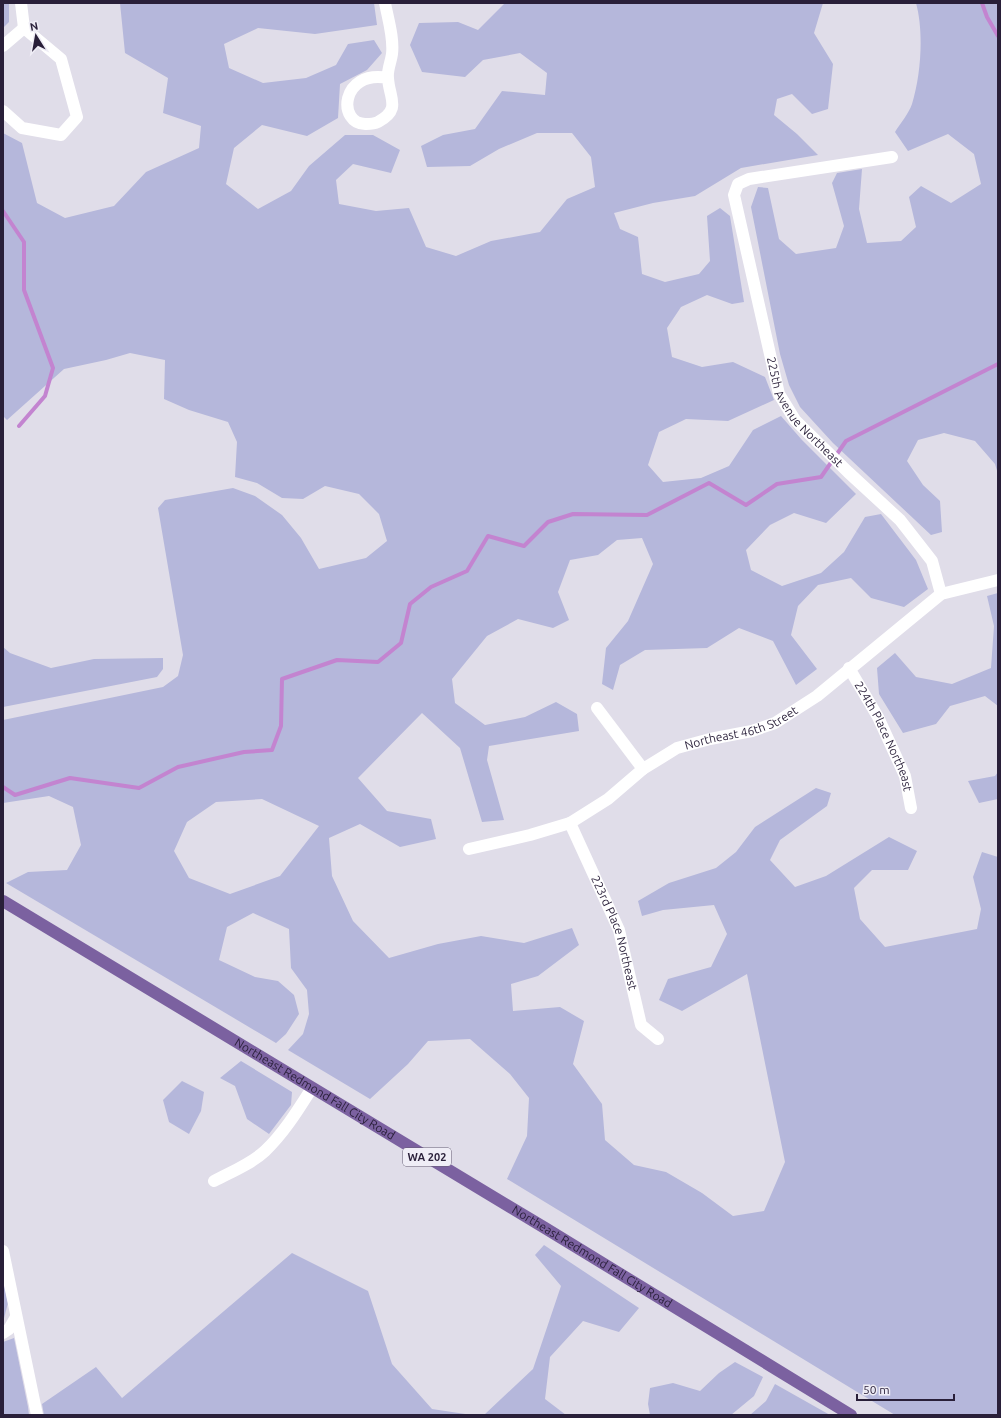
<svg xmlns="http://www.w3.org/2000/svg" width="1001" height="1418" viewBox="0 0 1001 1418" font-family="Ubuntu,sans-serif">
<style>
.green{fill:#b5b7db;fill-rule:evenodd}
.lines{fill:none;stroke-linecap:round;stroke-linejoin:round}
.stream{stroke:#c384d0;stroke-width:4}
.street{stroke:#fff;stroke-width:12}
.primary{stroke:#7b61a0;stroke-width:12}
.labels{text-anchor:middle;stroke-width:3;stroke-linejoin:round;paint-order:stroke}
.shield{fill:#efedf6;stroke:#645d72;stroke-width:1}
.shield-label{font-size:11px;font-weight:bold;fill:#291f39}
.street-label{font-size:12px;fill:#291f39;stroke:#efedf6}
</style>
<rect width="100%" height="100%" fill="#e0dde9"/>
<g class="green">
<path d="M3 3H9V22L3 28Z"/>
<path d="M120 3H374L377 25 315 34 258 28 224 44 229 68 263 83 306 78 336 65 348 44 374 40 382 53 367 70 340 84 338 118 307 136 262 125 234 148 226 184 258 209 291 191 309 166 345 135H373L400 150 391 173 353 164 336 180 339 204 376 211 409 208 426 247 456 256 491 241 540 232 567 199 595 187 591 157 572 133H537L499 149 470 166 427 167 421 146 443 135 475 129 502 91 545 95 547 73 520 53 483 60 465 77 422 72 410 45 419 23 458 22 478 30 505 3H823L814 33 833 64 828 109 812 114 792 94 777 99 774 115 797 134 818 155 741 168 695 196 653 203 614 213 620 229 638 237 642 274 665 282 699 274 710 261 707 216 720 208 730 216 744 302 732 304 707 295 681 307 667 328 672 357 702 367 733 362 765 377 774 400 728 421 686 419 659 432 648 465 663 482 701 478 729 466 753 430 781 416 802 440 856 494 826 523 794 513 770 525 746 550 751 570 782 586 821 573 844 552 865 517 881 514 916 560 928 589 904 607 871 598 851 578 818 585 798 606 791 635 817 669 796 685 773 641 739 628 707 648 645 650 620 665 613 690 602 684 606 648 628 621 653 564 642 538 617 540 598 555 570 560 558 592 569 620 553 628 518 619 487 636 452 679 455 703 485 725 525 717 556 702 577 714 579 731 489 746 487 760 504 820 482 822 460 748 422 713 358 778 387 811 431 819 436 839 400 847 360 824 329 838 332 876 353 921 389 958 438 944 481 936 524 943 572 928 579 945 538 976 511 984 513 1011 560 1007 584 1021 573 1064 602 1104 605 1140 634 1165 666 1172 702 1193 733 1216 764 1211 785 1162 747 974 682 1011 659 1000 668 979 711 967 727 934 714 905 663 910 642 916 638 901 669 883 716 868 736 852 755 827 816 788 831 793 827 806 780 840 770 860 795 887 826 876 889 837 917 851 908 870H872L854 888 860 919 885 947 977 929 981 909 973 877 982 852 998 857V1415H895L507 1179 527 1136 529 1098 510 1074 470 1039 428 1041 408 1064 370 1099 288 1050 303 1034 309 1014 307 990 291 968 289 929 253 913 227 927 219 960 255 977 278 981 294 995 299 1014 286 1034 276 1043 6 883 28 872 67 870 81 845 73 807 49 796 3 803V720L163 687 178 676 183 655 158 508 165 500 233 488 255 496 282 515 301 538 319 569 366 558 387 541 379 514 359 494 325 486 303 499 282 498 257 483 235 477 237 442 228 422 189 410 164 399 165 360 130 353 106 360 64 369 7 420 3 416V133L22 143 37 203 65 218 114 206 146 172 199 148 201 126 163 113 168 78 125 53ZM262 799 319 826 280 876 230 894 189 878 174 851 187 822 216 802Z"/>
<path d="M916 3H998V474L995 464 975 441 944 433 918 440 907 461 923 485 940 501 942 532 931 535 833 443 800 407 789 385 780 354 751 207 758 187 768 188 779 239 796 254 836 248 844 226 832 183 837 173 862 169 859 209 867 243 901 241 916 227 909 197 921 186 951 203 981 184 974 154 948 134 908 151 895 132C900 124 909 113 912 104 921 75 924 32 916 3Z"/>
<path d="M998 593V706L985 696 950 706 936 724 903 733 879 694 877 668 895 653 916 677 952 684 991 668 994 626 987 596Z"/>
<path d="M3 647 10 653 51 668 94 659 163 658V669L157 677 3 707Z"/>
<path d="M998 772V799L979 803 968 781 995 776Z"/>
<path d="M241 1061 292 1092 291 1105 269 1134 247 1119 235 1086 220 1078Z"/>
<path d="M182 1081 204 1092 201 1111 189 1134 169 1122 163 1100Z"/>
<path d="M544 1245 639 1308 619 1332 583 1321 550 1357 545 1399 566 1415H484L533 1369 561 1286 535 1255Z"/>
<path d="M292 1253 368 1291 392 1364 432 1409 472 1415H44L42 1404 96 1367 122 1398Z"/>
<path d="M3 1279 8 1303 3 1322Z"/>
<path d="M14 1338 28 1407 29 1415H3V1342Z"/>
<path d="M735 1362 763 1377 754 1396 731 1415H650L648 1404 650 1388 673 1383 700 1391 719 1373Z"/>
<path d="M775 1384 830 1415H750L766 1401Z"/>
</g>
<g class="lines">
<g class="stream">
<path d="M982 3 987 17 998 36"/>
<path d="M3 211 24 242V290L53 368 45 396 19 426"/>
<path d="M3 787 15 795 70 778 139 788 178 767 244 752 272 750 281 726 282 679 337 660 378 662 401 643 410 604 431 587 467 571 488 536 524 546 548 522 573 514 647 515 709 483 746 505 777 484 821 477 846 441 998 364"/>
</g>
<g class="street">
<path d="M385 3C388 19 394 38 392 54 391 62 387 70 388 78 389 98 402 109 378 122 374 124 370 124 366 124 337 125 340 69 388 78"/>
<path d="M3 46 24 28"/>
<path d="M3 111 22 128 61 135 77 117 61 59 24 28 21 3"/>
<path id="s1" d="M892 157 749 179 738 184 734 195 779 394 795 420 848 472 900 520 932 561 941 594"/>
<path id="s2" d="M849 668 878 717 905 776 911 808"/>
<path d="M597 708 643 769"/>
<path id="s3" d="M570 823 619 930 641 1025 658 1039"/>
<path id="s4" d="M469 849 530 835 570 823 608 799 643 769 677 748 710 739 752 731 775 723 817 696 941 594 998 580"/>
<path d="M214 1181C231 1172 251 1164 265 1151 284 1133 298 1110 312 1088"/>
<path d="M3 1251 37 1415"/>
<path d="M3 1333 9 1329 16 1317"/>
</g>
<path class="primary" id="s5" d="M3 901 545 1228 851 1415"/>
</g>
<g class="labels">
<rect class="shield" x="403" y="1148" width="48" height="18" rx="3"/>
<g class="shield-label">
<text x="427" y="1161">WA 202</text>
</g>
<g class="street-label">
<text dy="4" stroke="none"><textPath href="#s1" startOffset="401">225th Avenue Northeast</textPath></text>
<text dy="4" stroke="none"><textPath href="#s4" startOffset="303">Northeast 46th Street</textPath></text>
<text dy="4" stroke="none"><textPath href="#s2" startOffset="77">224th Place Northeast</textPath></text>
<text dy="4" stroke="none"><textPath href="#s3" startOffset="119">223rd Place Northeast</textPath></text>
<text dy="4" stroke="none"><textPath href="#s5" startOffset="364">Northeast Redmond Fall City Road</textPath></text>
<text dy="4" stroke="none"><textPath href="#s5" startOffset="688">Northeast Redmond Fall City Road</textPath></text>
</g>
</g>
<rect width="1001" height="1418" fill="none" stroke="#291f39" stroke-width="8"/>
<g transform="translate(36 36) rotate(349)" stroke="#efedf6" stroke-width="3" paint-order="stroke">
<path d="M0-3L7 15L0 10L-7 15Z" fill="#291f39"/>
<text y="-6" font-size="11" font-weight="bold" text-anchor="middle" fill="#291f39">N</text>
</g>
<path d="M857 1394v6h97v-6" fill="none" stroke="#291f39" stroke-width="2"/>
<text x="863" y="1394" font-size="12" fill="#291f39" stroke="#efedf6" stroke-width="3" paint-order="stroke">50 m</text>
</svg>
